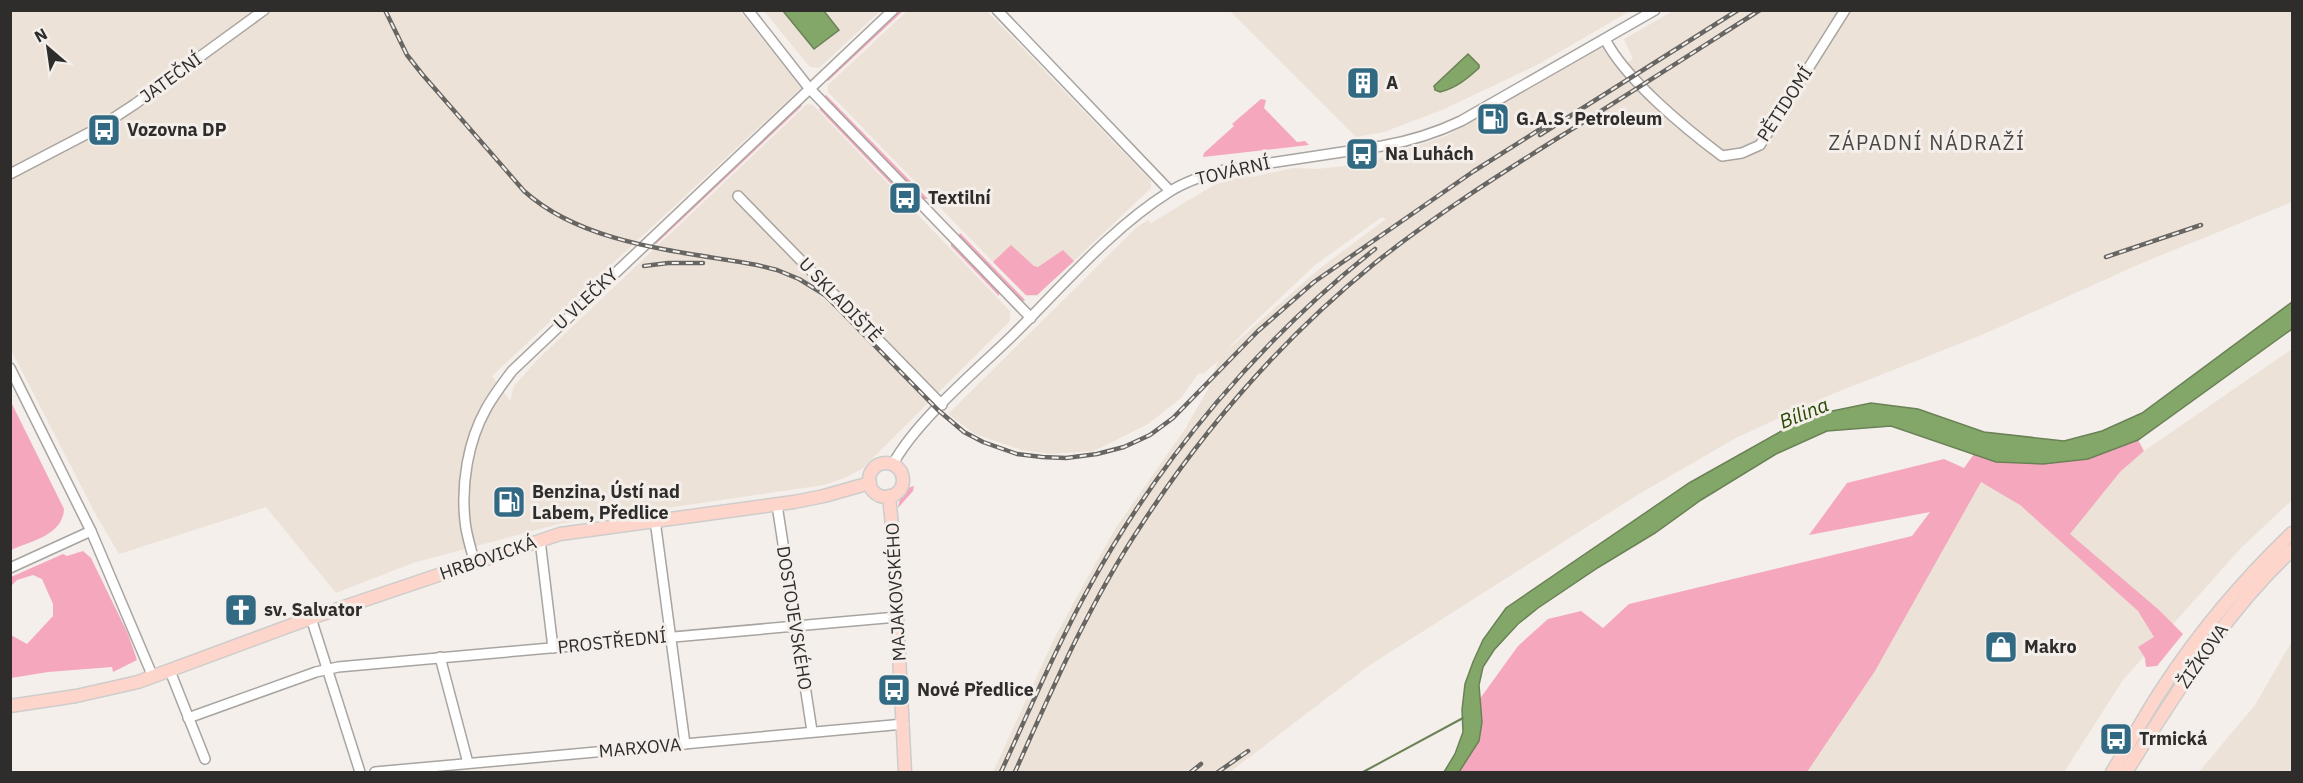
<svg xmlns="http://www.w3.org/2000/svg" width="2303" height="783" viewBox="0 0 2303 783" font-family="'IBM Plex Sans',sans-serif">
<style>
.built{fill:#ece2d8;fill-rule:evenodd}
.green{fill:#f5a7bd}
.water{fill:#83a768;stroke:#6a8256;stroke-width:1.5}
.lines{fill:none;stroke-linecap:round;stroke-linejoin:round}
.stream{stroke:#6a8256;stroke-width:2}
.minor-casing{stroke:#a8a4a0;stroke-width:12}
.major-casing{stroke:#cdcdcc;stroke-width:15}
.minor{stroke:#fff;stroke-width:9}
.major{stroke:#fed5cb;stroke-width:12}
.rail-casing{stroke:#686663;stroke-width:4.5}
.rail{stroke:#f4efeb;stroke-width:2;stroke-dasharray:7;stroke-linecap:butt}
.labels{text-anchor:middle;stroke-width:6;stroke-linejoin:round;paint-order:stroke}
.street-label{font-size:18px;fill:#2e2d2b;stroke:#f4efeb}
.poi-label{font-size:18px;font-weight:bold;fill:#2e2d2b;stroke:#f4efeb;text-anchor:start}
.neighbourhood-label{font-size:20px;letter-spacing:1.5px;fill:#4a4643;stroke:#f4efeb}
.water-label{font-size:20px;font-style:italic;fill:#284901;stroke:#f4efeb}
</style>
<rect width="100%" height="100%" fill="#f4efeb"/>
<g class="built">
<path d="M10 11H740L801 88 492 376 510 401 514 386 538 359 807 104 813 105 1010 311V321L863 468 847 477 824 485 558 524 413 563 336 593 266 507 119 554 96 515 11 350Z"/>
<path d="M764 11H880L819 68 810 67Z"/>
<path d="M907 11H987L1151 181V188L1037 296H1026L828 92V85Z"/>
<path d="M1230 11H1630L1537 65 1442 110 1384 132 1356 137Z"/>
<path d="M1673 11H2292V202L2142 263 1984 334 1825 397 1736 438 1639 494 1370 665 1230 772H993L1054 639 1086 580 1117 526 1185 429 1208 389 1218 361 1204 373 1198 374 1181 398 1148 424 1094 451 1050 454 1022 450 975 434 948 414 1136 228 1148 220 1151 223 1214 185 1243 176 1252 177 1293 168 1317 169 1362 164 1446 136 1604 45 1621 66 1633 59 1624 39ZM1382 217 1386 219 1319 269 1225 352 1244 332 1315 265Z"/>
<path d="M2292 349V500L2241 548 2123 680 2064 772H1803L1981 481 2020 505 2062 542 2120 472 2144 451Z"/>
<path d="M2292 641V772H2199L2255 705Z"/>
</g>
<g class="green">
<path d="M900 11H903L828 81 826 80Z"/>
<path d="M826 95 928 199H922L824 97Z"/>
<path d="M1261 99 1266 100 1264 108 1297 142 1305 141 1309 145 1203 157 1204 153 1234 126 1232 124Z"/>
<path d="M800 104 802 106 656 244 653 243Z"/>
<path d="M822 107 917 205V211L819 109Z"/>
<path d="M960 233 1025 300 1024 301 1020 300 958 237Z"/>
<path d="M951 241 999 291V296L951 246Z"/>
<path d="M1011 245 1034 266 1038 267 1063 250 1074 261 1037 295H1026L993 262Z"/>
<path d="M11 402 64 509C63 535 31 541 11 550Z"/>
<path d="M2138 440 2144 451 2120 472 2070 534 2159 610 2183 634 2157 666 2146 667 2145 658 2138 647 2154 637 2138 611 2020 505 1981 482 1875 671 1807 772H1459C1474 749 1487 729 1479 700L1518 646 1548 619 1581 611 1603 628 1629 604 1912 536 1930 512 1809 535 1847 483 1944 459 1964 468 1974 454 1996 462 2088 459Z"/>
<path d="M914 486 913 491 898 508C899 498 904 488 914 486Z"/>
<path d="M83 551 91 558 128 634 137 660 113 672 112 667 48 672 11 678V635L27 644 53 616V604L42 579 33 575 17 580 11 586V577L63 554 67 556Z"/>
</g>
<g class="water">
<path d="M783 11H824L839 30 814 49Z"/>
<path d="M1468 54 1479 65V68C1467 79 1456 88 1440 92L1435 90 1434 86Z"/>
<path d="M2292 302V329L2138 440 2088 459 2043 464 1996 462 1891 426 1827 431 1776 454 1701 500 1655 533 1599 567 1538 608 1518 624 1494 650 1483 667 1479 685 1482 722 1479 741 1459 772H1444L1455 754 1463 732 1462 710 1465 684 1473 662 1483 640 1506 608 1689 483 1808 416 1871 403 1918 409 1984 432 2064 441 2102 431 2142 413Z"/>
</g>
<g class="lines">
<path class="stream" d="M1363 772 1463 718"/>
<g class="minor-casing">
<g id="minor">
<path d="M748 10 809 88 1031 318"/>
<path d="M997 10 1170 191"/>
<path d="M1605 39C1625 79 1686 129 1722 156L1742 153 1760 145 1845 10"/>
<path d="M10 174 100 127 135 104 264 10"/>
<path d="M738 196 942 405"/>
<path d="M10 368 91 531 153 677"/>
<path d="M893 464C916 421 975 372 1011 337 1061 288 1109 230 1169 192 1186 181 1205 175 1224 170L1382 146C1410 141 1436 133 1461 121L1655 10"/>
<path d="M777 505 812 731"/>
<path d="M655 520 685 744"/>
<path d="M540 540 553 648"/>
<path d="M474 561C471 548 466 534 465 521 461 484 468 441 486 409 493 396 503 383 512 371L893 10"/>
<path d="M10 568 91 531"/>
<path d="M311 618 360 772"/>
<path d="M440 657 468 763"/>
<path d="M170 671 205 759"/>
<path d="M188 718 316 672 338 667 897 617"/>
<path d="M375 772 904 724"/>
</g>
</g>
<g class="major-casing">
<g id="major">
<circle cx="886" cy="480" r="17"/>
<path d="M889 496 893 536 905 772"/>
<path d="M10 706 76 696 138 682 311 618 560 534 794 502 824 496 870 483"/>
<path d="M2112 772C2129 745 2144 716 2162 689 2199 632 2243 580 2292 533"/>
<path d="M2126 772C2176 694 2224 613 2292 550"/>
</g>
</g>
<use href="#minor" class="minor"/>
<use href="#major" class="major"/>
<g class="rail-casing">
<g id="rail">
<path d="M385 10 407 55 422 74 524 191C584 245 680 251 757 265L777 270 799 279 825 295 938 410 964 432 983 442 1017 454 1042 457 1066 458 1097 454 1124 447 1150 435 1173 418 1258 331 1314 282 1474 171 1545 126"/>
<path d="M1540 135 1738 10"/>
<path d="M2106 257 2201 225"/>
<path d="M644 266 668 263H703"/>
<path d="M1001 772C1030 709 1057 645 1091 584 1162 456 1260 340 1375 249"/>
<path d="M1015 772C1053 687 1090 602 1142 524 1206 426 1284 337 1375 263 1434 216 1497 176 1561 136 1627 95 1694 52 1760 10"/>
<path d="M1191 772 1201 764"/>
<path d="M1218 772 1248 751"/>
</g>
</g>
<use href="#rail" class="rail"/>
</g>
<defs>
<g id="building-square" transform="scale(1.725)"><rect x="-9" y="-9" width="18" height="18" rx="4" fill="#326a84" stroke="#f4efeb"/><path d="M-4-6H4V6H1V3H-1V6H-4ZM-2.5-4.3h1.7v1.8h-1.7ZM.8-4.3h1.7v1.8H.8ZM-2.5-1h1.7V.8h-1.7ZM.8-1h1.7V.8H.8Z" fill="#fff"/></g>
<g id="fuel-square" transform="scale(1.725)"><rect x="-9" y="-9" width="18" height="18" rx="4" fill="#326a84" stroke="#f4efeb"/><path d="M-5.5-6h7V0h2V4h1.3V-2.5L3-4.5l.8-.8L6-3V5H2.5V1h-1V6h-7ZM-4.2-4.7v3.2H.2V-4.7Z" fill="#fff"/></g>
<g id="bus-square" transform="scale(1.725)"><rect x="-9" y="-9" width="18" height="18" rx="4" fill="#326a84" stroke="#f4efeb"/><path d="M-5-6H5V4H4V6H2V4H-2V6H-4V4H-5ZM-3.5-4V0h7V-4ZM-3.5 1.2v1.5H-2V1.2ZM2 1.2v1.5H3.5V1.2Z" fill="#fff"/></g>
<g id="church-square" transform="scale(1.725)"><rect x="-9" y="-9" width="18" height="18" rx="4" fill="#326a84" stroke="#f4efeb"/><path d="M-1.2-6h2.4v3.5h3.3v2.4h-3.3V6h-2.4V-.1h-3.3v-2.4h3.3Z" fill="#fff"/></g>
<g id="shop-square" transform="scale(1.725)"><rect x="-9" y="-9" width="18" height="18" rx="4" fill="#326a84" stroke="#f4efeb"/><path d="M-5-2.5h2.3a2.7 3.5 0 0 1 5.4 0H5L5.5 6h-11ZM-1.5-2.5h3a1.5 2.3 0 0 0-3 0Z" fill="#fff"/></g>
</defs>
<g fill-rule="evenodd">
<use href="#building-square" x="1363" y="83"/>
<use href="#fuel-square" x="1493" y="119"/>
<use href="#bus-square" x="104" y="130"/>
<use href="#bus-square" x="1362" y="154"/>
<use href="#bus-square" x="905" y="198"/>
<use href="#fuel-square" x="509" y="502"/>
<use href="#church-square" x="241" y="610"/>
<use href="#shop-square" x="2001" y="647"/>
<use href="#bus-square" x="894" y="690"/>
<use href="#bus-square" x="2116" y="739"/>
</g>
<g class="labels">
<g class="street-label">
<text transform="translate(171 78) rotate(-36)" y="6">JATEČNÍ</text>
<text transform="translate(1785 104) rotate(-57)" y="6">PĚTIDOMÍ</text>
<text transform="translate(1233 171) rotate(-13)" y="6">TOVÁRNÍ</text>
<text transform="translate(586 299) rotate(-43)" y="6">U VLEČKY</text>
<text transform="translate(840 300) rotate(46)" y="6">U SKLADIŠTĚ</text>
<text transform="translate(488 558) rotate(-19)" y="6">HRBOVICKÁ</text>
<text transform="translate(896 592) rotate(-93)" y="6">MAJAKOVSKÉHO</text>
<text transform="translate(794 618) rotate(81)" y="6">DOSTOJEVSKÉHO</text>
<text transform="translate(612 642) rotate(-6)" y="6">PROSTŘEDNÍ</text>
<text transform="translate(2203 656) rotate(-55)" y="6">ŽIŽKOVA</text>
<text transform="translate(640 748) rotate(-5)" y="6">MARXOVA</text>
</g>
<g class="poi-label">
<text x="1386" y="89">A</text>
<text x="1516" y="125">G.A.S. Petroleum</text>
<text x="127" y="136">Vozovna DP</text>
<text x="1385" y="160">Na Luhách</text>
<text x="928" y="204">Textilní</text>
<text x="532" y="498">Benzina, Ústí nad<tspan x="532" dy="21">Labem, Předlice</tspan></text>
<text x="264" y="616">sv. Salvator</text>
<text x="2024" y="653">Makro</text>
<text x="917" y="696">Nové Předlice</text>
<text x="2139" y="745">Trmická</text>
</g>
<g class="neighbourhood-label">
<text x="1927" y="150">ZÁPADNÍ NÁDRAŽÍ</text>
</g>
<g class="water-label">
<text transform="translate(1804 413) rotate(-22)" y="7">Bílina</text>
</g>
</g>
<rect width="2303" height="783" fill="none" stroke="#2e2d2b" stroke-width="24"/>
<g transform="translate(48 48) rotate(331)" stroke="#f4efeb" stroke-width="4.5" paint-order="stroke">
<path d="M0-4.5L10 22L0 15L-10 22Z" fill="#2e2d2b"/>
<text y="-9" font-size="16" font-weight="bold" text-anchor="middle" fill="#2e2d2b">N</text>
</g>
</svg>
